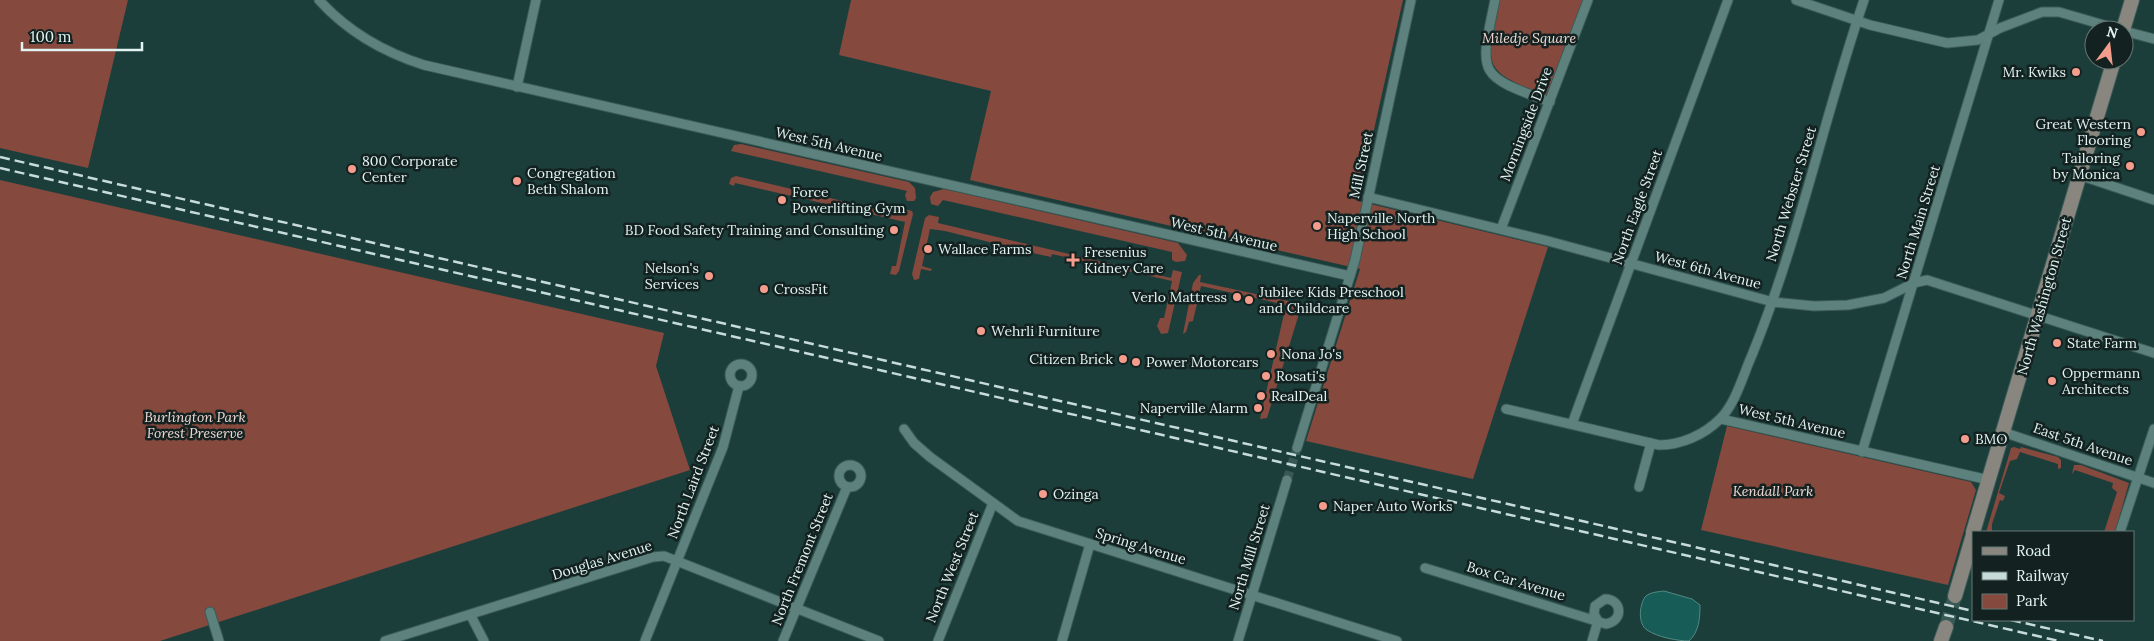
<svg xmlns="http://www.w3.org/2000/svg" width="2154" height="641" viewBox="0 0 2154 641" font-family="Lora,serif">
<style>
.green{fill:#85493e}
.water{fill:#175c57;stroke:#548a85}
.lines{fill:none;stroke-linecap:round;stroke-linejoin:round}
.minor-tunnel{stroke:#395956;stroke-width:9;stroke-dasharray:9 4.5;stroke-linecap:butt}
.secondary-tunnel{stroke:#395956;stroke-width:14;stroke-dasharray:14 7;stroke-linecap:butt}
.minor-casing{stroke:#3b5b58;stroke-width:11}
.secondary-casing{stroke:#3b5b58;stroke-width:16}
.minor{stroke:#5d817d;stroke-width:9}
.secondary{stroke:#88867e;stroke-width:14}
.rail{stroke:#c7dcd9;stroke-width:2.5;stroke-dasharray:10 5;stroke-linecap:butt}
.poi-dot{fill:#f49d8d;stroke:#132220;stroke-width:2}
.labels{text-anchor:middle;stroke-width:5;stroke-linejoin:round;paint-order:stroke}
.park-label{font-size:14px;font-style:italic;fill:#f1d9d4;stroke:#132220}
.poi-label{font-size:14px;fill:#e1f4f1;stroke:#132220;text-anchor:start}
.street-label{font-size:14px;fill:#e1f4f1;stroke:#132220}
</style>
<rect width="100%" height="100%" fill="#1b3e3b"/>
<g class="green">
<path d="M0 0H128L88 168 0 148Z"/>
<path d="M851 0H1403L1358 201 1548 247 1473 479 1306 441 1360 269 970 180 991 91 839 55Z"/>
<path d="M1500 0H1583L1547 96C1481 70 1485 67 1500 0Z"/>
<path d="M741 144 909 182 915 188 916 198 914 201H907L905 195 907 191 731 151 734 145Z"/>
<path d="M736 176 902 215 904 209 912 211 913 214 899 271 896 275 890 274 892 266H896L905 222 735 183 734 186 729 184 731 178Z"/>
<path d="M0 180 664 333 656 366 690 470 160 641H0Z"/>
<path d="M944 189 1178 243 1187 255 1185 261 1176 262 1172 260V252L943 200 938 206 931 204 930 197 933 192Z"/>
<path d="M929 215 939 217 938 223 1171 278 1173 270 1182 272 1168 333 1161 334 1157 326 1160 318H1164L1172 281 1052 254 1051 257 1037 254 945 231 930 229 922 266 932 269 931 271 921 269 919 279 914 280 912 274 925 218Z"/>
<path d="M1199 275H1201L1200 282 1302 304 1267 418 1260 419 1286 305 1201 286 1193 321 1189 322 1186 332 1183 334 1193 283Z"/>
<path d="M1727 426 1971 482 1976 490 1948 585 1701 530Z"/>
<path d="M2014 447 2020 449 2021 447 2058 457 2061 460V468L2058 469V464L2020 452 2017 459 2010 461 1999 493 2005 496 2003 501 2000 500 1992 524V532H1986L2011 448Z"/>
<path d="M2074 465H2081L2129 483 2115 532H2104L2117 492 2112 488 2113 483 2075 470 2072 474Z"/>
</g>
<path class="water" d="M1664 591 1692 599 1700 605C1700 618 1699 632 1689 641 1678 641 1657 637 1647 630 1638 624 1639 606 1645 597 1650 592 1657 592 1664 591Z"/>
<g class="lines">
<path class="minor-tunnel" d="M1287 480 1297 448"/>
<path class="secondary-tunnel" d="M1946 627 1955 596"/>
<g class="minor-casing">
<g id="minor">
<path d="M319 0C348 32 383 52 424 65L1350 276"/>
<path d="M1495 0C1479 76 1477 75 1550 102"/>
<path d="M1796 0 1870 25 1947 43 1978 40 2000 28 2042 12H2059L2121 30"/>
<path d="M2124 31 2154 39"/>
<path d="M517 87 536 0"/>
<path d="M2079 175 2154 200"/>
<path d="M1368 197 1548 241 1773 302 1814 306 1848 305 1884 298 1914 283 1927 280 2154 353"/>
<path d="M1501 229 1588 0"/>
<circle cx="741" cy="375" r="11"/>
<path d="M1506 409 1659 445C1681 445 1704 435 1720 419 1736 403 1743 375 1752 355 1799 240 1824 117 1864 0"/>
<path d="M1721 419 1989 480"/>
<path d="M1572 424 1728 0"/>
<path d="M904 429 914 443 930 457 1018 521 1397 641"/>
<path d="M2003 432 2154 483"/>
<path d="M1297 448 1355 260 1411 0"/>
<path d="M1862 452 1999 0"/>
<circle cx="850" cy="476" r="11"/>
<path d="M1639 487 1651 443"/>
<path d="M2120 532 2154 429"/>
<path d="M1425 568 1606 624C1624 621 1622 599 1605 599L1595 606 1594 614 1598 621"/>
<path d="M210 612 219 641"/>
<path d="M471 616 484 641"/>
<path d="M385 641 653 557 664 556 879 641"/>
<path d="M645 641 723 447 739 386"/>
<path d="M783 641 847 487"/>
<path d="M938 641 993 503"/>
<path d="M1062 641 1090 544"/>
<path d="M1238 641 1287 480"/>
<path d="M1592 641 1598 621"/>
</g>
</g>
<g class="secondary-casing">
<g id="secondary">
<path d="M2123 30 2132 0"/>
<path d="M1973 532 2114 60"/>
<path d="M1955 596 1973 535"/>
<path d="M1941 641 1946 627"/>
</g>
</g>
<use href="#minor" class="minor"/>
<use href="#secondary" class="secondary"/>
<g class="rail">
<path d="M0 157 1973 611"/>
<path d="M0 168 2059 641"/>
<path d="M2011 620 2103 641"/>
</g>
</g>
<g class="poi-dot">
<circle cx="2076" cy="72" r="5"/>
<circle cx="2141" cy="132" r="5"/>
<circle cx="2130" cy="166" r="5"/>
<circle cx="352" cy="169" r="5"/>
<circle cx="517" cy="181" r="5"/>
<circle cx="782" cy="200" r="5"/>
<circle cx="1317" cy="226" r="5"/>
<circle cx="894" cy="230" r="5"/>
<circle cx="928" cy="249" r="5"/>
<path d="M1070.5 252.5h5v5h5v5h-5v5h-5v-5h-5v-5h5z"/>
<circle cx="709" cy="276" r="5"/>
<circle cx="764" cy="289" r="5"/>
<circle cx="1237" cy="297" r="5"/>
<circle cx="1249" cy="300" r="5"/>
<circle cx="981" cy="331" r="5"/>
<circle cx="2057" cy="343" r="5"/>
<circle cx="1271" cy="354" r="5"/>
<circle cx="1123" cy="359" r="5"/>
<circle cx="1136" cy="362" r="5"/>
<circle cx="1266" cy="376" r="5"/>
<circle cx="2052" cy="381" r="5"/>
<circle cx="1261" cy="396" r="5"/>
<circle cx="1258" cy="408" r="5"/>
<circle cx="1965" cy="439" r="5"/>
<circle cx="1043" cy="494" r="5"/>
<circle cx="1323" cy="506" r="5"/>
</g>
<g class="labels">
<g class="park-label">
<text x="1529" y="43">Miledje Square</text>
<text x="195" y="422">Burlington Park<tspan x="195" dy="16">Forest Preserve</tspan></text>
<text x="1773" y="496">Kendall Park</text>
</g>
<g class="poi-label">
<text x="2066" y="77" text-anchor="end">Mr. Kwiks</text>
<text x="2131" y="129" text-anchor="end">Great Western<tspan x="2131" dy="16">Flooring</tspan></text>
<text x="2120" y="163" text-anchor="end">Tailoring<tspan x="2120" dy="16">by Monica</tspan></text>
<text x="362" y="166">800 Corporate<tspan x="362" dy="16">Center</tspan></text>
<text x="527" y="178">Congregation<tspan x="527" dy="16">Beth Shalom</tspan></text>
<text x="792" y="197">Force<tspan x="792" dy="16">Powerlifting Gym</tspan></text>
<text x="1327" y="223">Naperville North<tspan x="1327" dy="16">High School</tspan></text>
<text x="884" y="235" text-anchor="end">BD Food Safety Training and Consulting</text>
<text x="938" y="254">Wallace Farms</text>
<text x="1084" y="257">Fresenius<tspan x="1084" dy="16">Kidney Care</tspan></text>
<text x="699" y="273" text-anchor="end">Nelson's<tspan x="699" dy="16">Services</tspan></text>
<text x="774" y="294">CrossFit</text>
<text x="1259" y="297">Jubilee Kids Preschool<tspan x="1259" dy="16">and Childcare</tspan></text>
<text x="1227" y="302" text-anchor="end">Verlo Mattress</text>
<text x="991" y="336">Wehrli Furniture</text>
<text x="2067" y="348">State Farm</text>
<text x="1281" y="359">Nona Jo's</text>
<text x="1113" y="364" text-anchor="end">Citizen Brick</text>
<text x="1146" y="367">Power Motorcars</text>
<text x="2062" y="378">Oppermann<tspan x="2062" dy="16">Architects</tspan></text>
<text x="1276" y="381">Rosati's</text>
<text x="1271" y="401">RealDeal</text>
<text x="1248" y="413" text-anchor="end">Naperville Alarm</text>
<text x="1975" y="444">BMO</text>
<text x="1053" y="499">Ozinga</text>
<text x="1333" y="511">Naper Auto Works</text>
</g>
<g class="street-label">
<text transform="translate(1526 124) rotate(-69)" y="5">Morningside Drive</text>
<text transform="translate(829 144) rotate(13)" y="5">West 5th Avenue</text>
<text transform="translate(1361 165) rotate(-78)" y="5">Mill Street</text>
<text transform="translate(1791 194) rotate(-73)" y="5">North Webster Street</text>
<text transform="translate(1637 207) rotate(-70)" y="5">North Eagle Street</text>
<text transform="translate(1918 222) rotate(-73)" y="5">North Main Street</text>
<text transform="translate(1224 234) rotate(13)" y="5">West 5th Avenue</text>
<text transform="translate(1708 270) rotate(15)" y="5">West 6th Avenue</text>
<text transform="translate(2044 296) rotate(-74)" y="5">North Washington Street</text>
<text transform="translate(1792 421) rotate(13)" y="5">West 5th Avenue</text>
<text transform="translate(2083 444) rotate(19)" y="5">East 5th Avenue</text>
<text transform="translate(693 482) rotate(-69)" y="5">North Laird Street</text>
<text transform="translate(1141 546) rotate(17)" y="5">Spring Avenue</text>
<text transform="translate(1249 557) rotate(-73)" y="5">North Mill Street</text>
<text transform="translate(802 559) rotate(-68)" y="5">North Fremont Street</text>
<text transform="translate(602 560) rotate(-17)" y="5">Douglas Avenue</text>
<text transform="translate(952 567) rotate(-68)" y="5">North West Street</text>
<text transform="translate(1516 581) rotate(17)" y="5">Box Car Avenue</text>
</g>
</g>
<rect x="1972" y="531" width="162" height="90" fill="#132220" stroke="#657674"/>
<rect x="1982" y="547" width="25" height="8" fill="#88867e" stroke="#657674"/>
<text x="2016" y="556" font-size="15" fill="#e1f4f1">Road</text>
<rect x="1982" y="572" width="25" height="8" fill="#c7dcd9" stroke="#657674"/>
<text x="2016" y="581" font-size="15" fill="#e1f4f1">Railway</text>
<rect x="1982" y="594" width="25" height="15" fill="#85493e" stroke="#657674"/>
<text x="2016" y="606" font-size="15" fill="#e1f4f1">Park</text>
<g transform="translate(2109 45) rotate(15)"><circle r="24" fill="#132220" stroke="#657674"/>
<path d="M0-4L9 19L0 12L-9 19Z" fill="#f49d8d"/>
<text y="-8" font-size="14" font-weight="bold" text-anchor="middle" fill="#e1f4f1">N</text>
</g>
<path d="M22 42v8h120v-8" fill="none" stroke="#e1f4f1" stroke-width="2.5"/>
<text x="30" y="42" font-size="15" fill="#e1f4f1" stroke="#132220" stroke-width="4" paint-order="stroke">100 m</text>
</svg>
